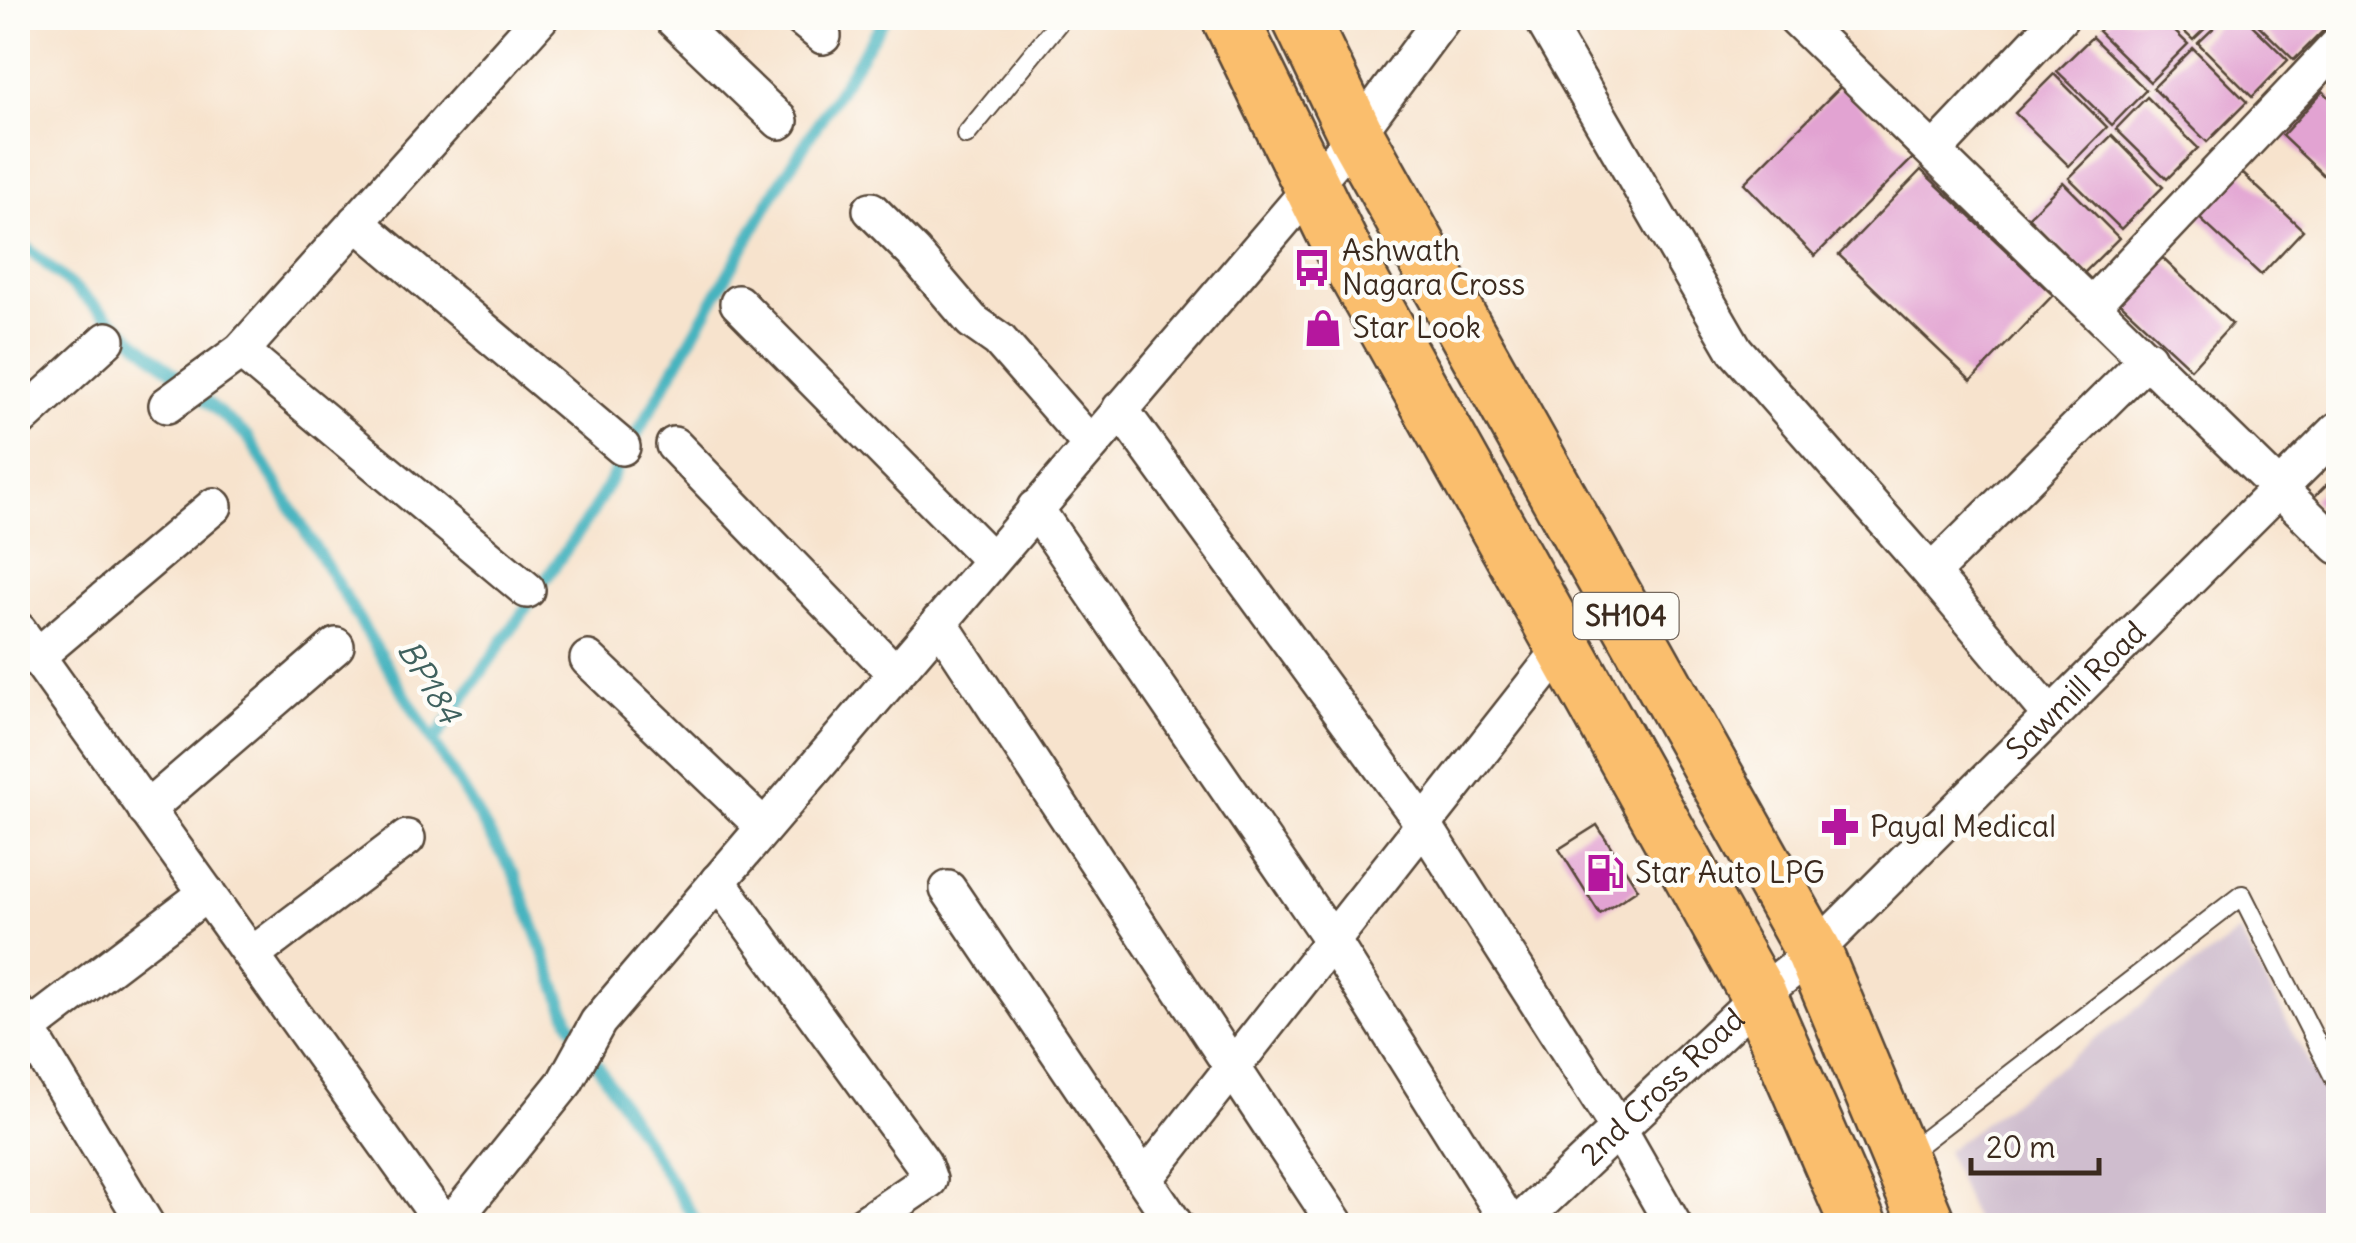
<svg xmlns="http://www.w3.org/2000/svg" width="2356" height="1243" viewBox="0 0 2356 1243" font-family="Delius,sans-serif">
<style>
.industrial{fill:#cfbdce}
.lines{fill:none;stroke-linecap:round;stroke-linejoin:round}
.stream{stroke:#46b4bf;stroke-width:12}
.building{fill:#e2a3d2}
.lane-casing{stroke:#574638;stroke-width:22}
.street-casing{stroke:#574638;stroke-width:40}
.primary-casing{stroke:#574638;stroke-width:60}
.lane{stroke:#fff;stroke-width:18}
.street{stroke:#fff;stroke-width:35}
.primary{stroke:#fabe6d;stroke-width:55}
.labels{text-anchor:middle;stroke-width:9;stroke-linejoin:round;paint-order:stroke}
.shield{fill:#fdfcf7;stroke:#75695f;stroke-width:2.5}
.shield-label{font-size:28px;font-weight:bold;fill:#3b2a1e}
.poi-label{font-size:30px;fill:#3b2a1e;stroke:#fdfcf7;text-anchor:start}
.street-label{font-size:30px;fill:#3b2a1e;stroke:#fdfcf7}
.water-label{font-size:32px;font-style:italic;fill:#3f615e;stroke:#fdfcf7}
</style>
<rect width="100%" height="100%" fill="#fdfcf7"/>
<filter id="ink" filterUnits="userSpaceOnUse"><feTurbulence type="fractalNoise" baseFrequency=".01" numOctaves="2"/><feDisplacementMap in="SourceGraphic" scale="20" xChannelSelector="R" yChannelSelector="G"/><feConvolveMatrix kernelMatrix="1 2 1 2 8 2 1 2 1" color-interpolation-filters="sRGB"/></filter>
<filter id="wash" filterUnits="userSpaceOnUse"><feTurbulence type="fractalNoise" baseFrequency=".0048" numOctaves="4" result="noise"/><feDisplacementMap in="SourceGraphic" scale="40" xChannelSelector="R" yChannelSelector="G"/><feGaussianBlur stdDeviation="2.25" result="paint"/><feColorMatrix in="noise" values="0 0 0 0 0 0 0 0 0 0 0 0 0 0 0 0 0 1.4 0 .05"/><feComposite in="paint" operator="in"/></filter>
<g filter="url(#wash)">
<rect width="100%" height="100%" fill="#f7e3cd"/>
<path class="industrial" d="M2239 932 2338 1117V1225H1977L1946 1151Z"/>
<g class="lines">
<g class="stream">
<path d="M18 240 248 437 515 876 569 1020 699 1226"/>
<path d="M433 742 593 511 777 188 885 18"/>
</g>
</g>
<g id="blocks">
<g class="building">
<path d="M2112 18H2161L2188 44 2150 82 2098 31Z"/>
<path d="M2170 18H2216L2193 40Z"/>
<path d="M2224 18H2245L2288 60 2252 97 2198 43Z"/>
<path d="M2251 18H2324L2330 24 2294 60Z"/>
<path d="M2092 37 2146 90 2112 125 2057 71Z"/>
<path d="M2193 48 2247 102 2207 142 2153 88Z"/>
<path d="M2054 74 2107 127 2069 166 2015 113Z"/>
<path d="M1841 86 1913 158 1815 256 1744 183Z"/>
<path d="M2323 91 2338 106V189L2282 136Z"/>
<path d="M2147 97 2198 148 2167 179 2116 129Z"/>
<path d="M2112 135 2163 187 2121 229 2069 178Z"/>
<path d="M1921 170 2053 295 1971 381 1839 255Z"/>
<path d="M2240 171 2303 230 2261 275 2197 216Z"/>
<path d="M2063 182 2119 238 2084 273 2028 217Z"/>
<path d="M2158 254 2232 324 2191 369 2116 299Z"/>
<path d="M2338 473V526L2312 499Z"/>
<path d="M1597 825 1638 889 1600 914 1559 849Z"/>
</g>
</g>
</g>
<g filter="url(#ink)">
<use href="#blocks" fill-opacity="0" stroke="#574638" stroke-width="2.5"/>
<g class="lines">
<g class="lane-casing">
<g id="lane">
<path d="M966 135 1062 18"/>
<path d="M1905 1155 2242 895 2338 1085"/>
</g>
</g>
<g class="street-casing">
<g id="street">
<path d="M672 18 780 121"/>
<path d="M801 18 823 36"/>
<path d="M1542 18 1735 350 1931 573 2051 716"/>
<path d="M1796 18 2338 546"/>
<path d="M1935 150 2060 18"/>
<path d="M871 210 914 253 972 321 999 340 1090 444"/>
<path d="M356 222 622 447"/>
<path d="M738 303 992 560"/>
<path d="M2093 304 2338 45"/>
<path d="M241 351 527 590"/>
<path d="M167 405 241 351 540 18"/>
<path d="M1120 409 1424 825 1618 1128 1674 1226"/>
<path d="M18 421 107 340"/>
<path d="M674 445 895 673"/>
<path d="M1035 508 1333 942 1511 1226"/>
<path d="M1931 573 2148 358"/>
<path d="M939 622 1337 1226"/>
<path d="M18 630 445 1226"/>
<path d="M35 658 214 506"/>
<path d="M588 659 764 827"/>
<path d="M146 810 336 646"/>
<path d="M718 881 923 1163 929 1180 861 1226"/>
<path d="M948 889 1176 1226"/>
<path d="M252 955 407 838"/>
<path d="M18 1013 147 1226"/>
<path d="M27 1030 207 893"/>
<path d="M1145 1179 1563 647"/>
<path d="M449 1226 565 1082 598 1022 1356 135 1443 18"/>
<path id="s1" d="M1516 1226 1759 996 1814 952 2338 430"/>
</g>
</g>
<g class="primary-casing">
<g id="primary">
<path d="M1230 18 1344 252 1759 996 1859 1226"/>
<path d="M1300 18 1356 135 1814 952 1928 1226"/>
</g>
</g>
<use href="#lane" class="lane"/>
<use href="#street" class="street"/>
<use href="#primary" class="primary"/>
</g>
</g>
<defs>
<g id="bus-bare" transform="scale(3)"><path d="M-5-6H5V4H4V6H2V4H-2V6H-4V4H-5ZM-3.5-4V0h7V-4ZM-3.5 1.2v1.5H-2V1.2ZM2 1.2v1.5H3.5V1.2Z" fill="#b5179e" stroke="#fdfcf7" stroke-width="2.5" paint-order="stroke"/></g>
<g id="shop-bare" transform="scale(3)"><path d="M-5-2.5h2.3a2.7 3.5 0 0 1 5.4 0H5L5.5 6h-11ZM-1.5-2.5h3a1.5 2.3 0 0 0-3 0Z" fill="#b5179e" stroke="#fdfcf7" stroke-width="2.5" paint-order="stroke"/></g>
<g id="pharmacy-bare" transform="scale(3)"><path d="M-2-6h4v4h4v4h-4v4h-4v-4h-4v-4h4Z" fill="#b5179e" stroke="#fdfcf7" stroke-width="2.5" paint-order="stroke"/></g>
<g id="fuel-bare" transform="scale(3)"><path d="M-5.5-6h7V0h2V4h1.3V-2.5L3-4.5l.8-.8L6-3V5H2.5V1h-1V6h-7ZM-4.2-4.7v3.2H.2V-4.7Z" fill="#b5179e" stroke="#fdfcf7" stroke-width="2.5" paint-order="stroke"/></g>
</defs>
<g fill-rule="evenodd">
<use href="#bus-bare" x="1312" y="268"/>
<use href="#shop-bare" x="1323" y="328"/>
<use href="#pharmacy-bare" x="1840" y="827"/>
<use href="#fuel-bare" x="1605" y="873"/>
</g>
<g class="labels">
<rect class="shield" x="1573.5" y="593" width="105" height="46" rx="8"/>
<g class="shield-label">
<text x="1626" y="626">SH104</text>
</g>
<g class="poi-label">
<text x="1342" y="261">Ashwath<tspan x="1342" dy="34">Nagara Cross</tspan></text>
<text x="1353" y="338">Star Look</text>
<text x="1870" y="837">Payal Medical</text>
<text x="1635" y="883">Star Auto LPG</text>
</g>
<g class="street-label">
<text dy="10" stroke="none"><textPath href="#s1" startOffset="775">Sawmill Road</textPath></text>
<text dy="10" stroke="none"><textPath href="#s1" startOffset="202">2nd Cross Road</textPath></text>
</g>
<g class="water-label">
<text transform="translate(429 682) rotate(59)" y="11">BP184</text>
</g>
</g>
<rect width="2356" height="1243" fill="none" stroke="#fdfcf7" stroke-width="60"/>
<path d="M1971 1158v15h128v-15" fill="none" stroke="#3b2a1e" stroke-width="5"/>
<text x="1986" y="1158" font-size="30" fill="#3b2a1e" stroke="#fdfcf7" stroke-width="8" paint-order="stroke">20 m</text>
</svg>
